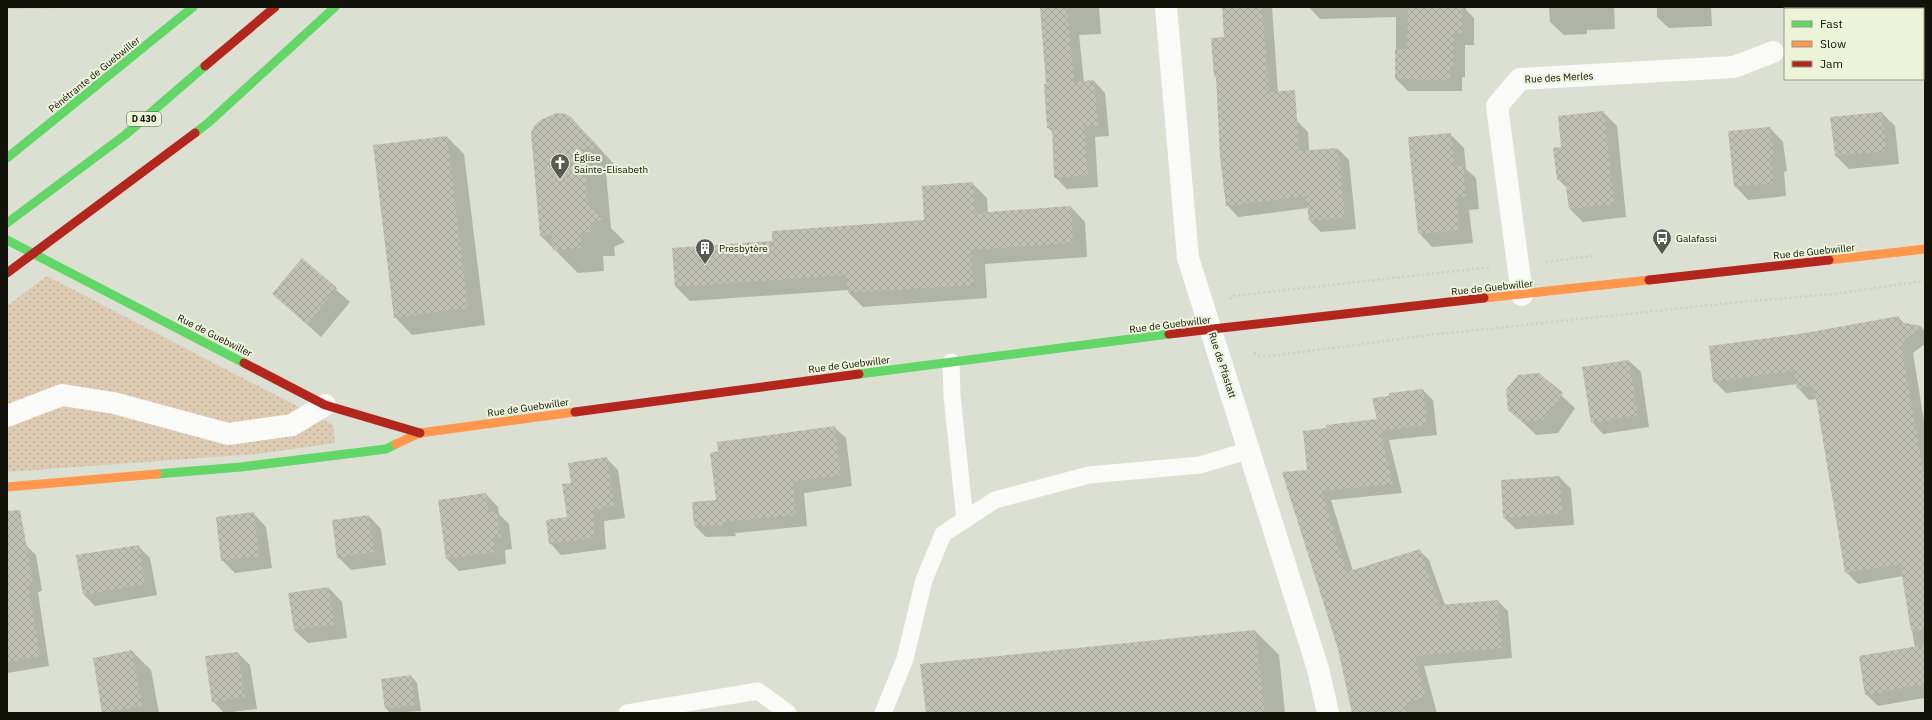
<svg xmlns="http://www.w3.org/2000/svg" width="1932" height="720" viewBox="0 0 1932 720" font-family="'IBM Plex Sans',sans-serif">
<style>
.grass{fill:url(#grass-dots)}
.forest{fill:url(#forest-crowns)}
.shadow{fill:#0003}
.building{fill:url(#building-cross-hatch)}
.lines{fill:none;stroke-linecap:round;stroke-linejoin:round}
.path{stroke:#cdceca;stroke-width:2.5;stroke-dasharray:2 3;stroke-linecap:butt}
.lane{stroke:#fafaf8;stroke-width:17}
.street{stroke:#fafaf8;stroke-width:22}
.fast{stroke:#63d668;stroke-width:9}
.slow{stroke:#ff974d;stroke-width:9}
.jam{stroke:#b3261e;stroke-width:9}
.labels{text-anchor:middle;stroke-width:4;stroke-linejoin:round;paint-order:stroke}
.shield{fill:#edf3d9;stroke:#535648;stroke-width:1}
.shield-label{font-size:9px;font-weight:bold;fill:#11130a}
.street-label{font-size:10px;fill:#11130a;stroke:#edf3d9}
.poi-label{font-size:10px;fill:#11130a;stroke:#edf3d9;text-anchor:start}
</style>
<defs>
<pattern id="grass-dots" width="8" height="8" patternUnits="userSpaceOnUse"><rect width="8" height="8" fill="#ddcbb4"/><path d="M2 2h.1M6 6h.1" fill="none" stroke="#bdad99" stroke-width="1.8" stroke-linecap="round"/></pattern>
<pattern id="forest-crowns" width="20" height="18" patternUnits="userSpaceOnUse"><rect width="20" height="18" fill="#ddcbb4"/><path d="M2 6a3 3 0 1 1 6 0M12 15a3 3 0 1 1 6 0" fill="none" stroke="#bdad99"/></pattern>
<pattern id="building-cross-hatch" width="8" height="8" patternUnits="userSpaceOnUse"><rect width="8" height="8" fill="#c0c0b5"/><path d="M0 0l8 8M0 8l8-8" fill="none" stroke="#a4a49a"/></pattern>
</defs>
<rect width="100%" height="100%" fill="#dce0d2"/>
<path class="grass" d="M47 276 333 425 335 443 257 454 7 472V306Z"/>
<path class="forest" d="M7 7H133L7 9Z"/>
<g class="shadow">
<path d="M1041 7H1099L1101 34 1079 35 1084 82 1094 81 1105 93 1109 136 1095 137 1098 187 1067 189 1055 177 1053 132 1048 128 1047 85Z"/>
<path d="M1223 7H1272L1280 121H1297L1308 132 1309 151 1338 149 1349 160 1356 229 1321 232 1310 221 1308 208 1238 217 1227 205 1217 78 1215 77 1225 38Z"/>
<path d="M1309 7H1466V10L1474 18V45H1465V77H1462V91H1408L1396 79V17L1320 19Z"/>
<path d="M1549 7H1614L1615 29 1587 30V34L1564 35 1550 22Z"/>
<path d="M1657 7H1711L1712 26 1669 28 1657 17Z"/>
<rect x="1834" y="7" width="65" height="2"/>
<path d="M1603 112 1617 126 1626 217 1583 222 1569 208 1567 188 1558 179 1562 148Z"/>
<path d="M1882 113 1895 126 1899 164 1849 169 1836 156Z"/>
<path d="M551 115H566L571 119 595 143 620 171 606 172 611 228 625 242 614 247 615 256H603L604 271 578 273 541 236 534 127Z"/>
<path d="M1770 128 1783 142 1787 171 1784 172 1786 196 1748 200 1735 186Z"/>
<path d="M1450 134 1464 148 1466 169 1476 178 1479 209 1469 210 1473 243 1432 247 1419 233Z"/>
<path d="M447 137 464 154 485 325 412 335 395 317Z"/>
<path d="M972 183 987 198 988 213 1071 207 1085 222 1087 257 985 264 987 298 863 307 849 293 848 290 690 301 676 287 773 242 925 221Z"/>
<path d="M302 260 350 302 321 337 273 294Z"/>
<path d="M1898 317 1905 324 1921 327 1925 331V344L1913 353 1925 427V705L1924 698 1878 706 1866 694 1915 648 1903 576 1858 584 1846 572 1817 399 1809 400 1798 388 1797 384 1726 393 1714 381 1805 334Z"/>
<path d="M1629 361 1641 372 1649 427 1603 434 1592 422Z"/>
<path d="M1538 374 1575 408 1558 433 1536 435 1509 409Z"/>
<path d="M1423 390 1433 400 1437 435 1389 440 1402 493 1331 500 1353 571 1419 550 1429 560 1445 605 1498 601 1508 611 1512 658 1424 666 1437 713H1353L1308 471 1376 420 1390 397Z"/>
<path d="M834 427 846 438 852 486 804 493 807 526 735 533 736 536 706 537 695 526 693 503 717 501Z"/>
<path d="M606 458 618 470 625 518 604 521 606 549 561 555 550 543 568 518 572 484Z"/>
<path d="M1559 477 1571 489 1574 525 1516 529 1504 518Z"/>
<path d="M486 494 498 507 499 514 509 524 512 549 505 550 506 564 459 571 447 559 439 501Z"/>
<path d="M253 513 266 527 272 568 235 573 222 560Z"/>
<path d="M369 516 381 529 386 565 351 570 338 557Z"/>
<path d="M26 545 36 555 42 591 38 592 49 666 7 673V549Z"/>
<path d="M138 546 150 558 157 595 95 606 83 594Z"/>
<path d="M329 588 342 602 347 638 308 643 294 630Z"/>
<path d="M1255 631 1279 655 1285 713H927Z"/>
<path d="M132 651 151 670 159 713H103Z"/>
<path d="M238 653 250 665 257 709 224 713 213 701Z"/>
<path d="M411 676 417 683 421 711 390 713 386 708Z"/>
</g>
<g class="building">
<path d="M1040 7H1067L1074 82 1094 80 1098 125 1084 126 1088 175 1054 178 1052 128H1047L1044 84H1046Z"/>
<path d="M1222 7H1262L1269 92 1295 90 1299 151 1338 148 1345 218 1309 221 1306 196 1226 206 1220 157 1216 77H1214L1211 38 1224 37Z"/>
<path d="M1408 7H1463L1462 33H1453V65L1450 66V80L1395 79V49H1407Z"/>
<path d="M1604 111 1614 204 1569 209 1565 179 1557 180 1553 148 1561 147 1558 116Z"/>
<path d="M1882 112 1886 151 1835 156 1830 117Z"/>
<path d="M556 113 566 114 572 118 598 148 583 149 588 205 603 219 591 224V232L580 233 581 248 553 250 552 235 540 236 531 133 534 126 541 120Z"/>
<path d="M1770 127 1774 158 1771 159 1773 183 1734 187 1728 131Z"/>
<path d="M1451 133 1454 165 1463 164 1466 196 1456 197 1460 230 1418 234 1408 137Z"/>
<path d="M447 136 468 308 394 318 373 145Z"/>
<path d="M973 182 975 213 1071 206 1073 243 971 250 973 285 848 293 846 275 675 287 672 248 772 241V231L924 220 922 186Z"/>
<path d="M302 258 337 288 307 324 272 294Z"/>
<path d="M1899 316V322L1922 326 1902 342 1904 362 1925 481V630L1911 631 1900 564 1845 573 1814 386 1797 389 1794 371 1713 382 1709 346 1805 333Z"/>
<path d="M1629 360 1638 415 1591 423 1582 367Z"/>
<path d="M1539 373 1563 393 1544 420 1522 422 1508 410 1506 390 1518 375Z"/>
<path d="M1423 389 1427 425 1380 431 1393 484 1322 491 1337 543 1347 572 1420 549 1439 605 1498 600 1502 648 1415 656 1426 697 1406 703 1407 713H1352L1338 649 1282 472 1307 470 1303 431 1326 428V425L1377 419 1379 428 1372 398 1389 396V393Z"/>
<path d="M835 426 841 475 793 482 796 515 724 522 725 525 694 526 692 502 716 500 710 453 718 451 717 442Z"/>
<path d="M607 457 614 506 593 510 595 538 549 544 546 520 567 517 562 484 571 483 568 463Z"/>
<path d="M1560 476 1562 514 1503 518 1501 480Z"/>
<path d="M486 493 489 512 497 511 501 537 493 538 495 552 446 559 438 500Z"/>
<path d="M20 510 33 581 28 583 40 656 7 662V511Z"/>
<path d="M254 512 259 556 221 561 216 517Z"/>
<path d="M369 515 374 552 337 558 332 520Z"/>
<path d="M139 545 145 584 83 595 76 555Z"/>
<path d="M329 587 334 625 294 630 288 593Z"/>
<path d="M1255 630 1265 713H926L920 664Z"/>
<path d="M1925 645V684L1865 695 1859 656Z"/>
<path d="M132 650 142 706 102 713 93 658Z"/>
<path d="M238 652 245 697 212 702 205 656Z"/>
<path d="M411 675 415 705 385 709 381 679Z"/>
</g>
<g class="lines">
<g class="path">
<path d="M1546 262 1592 256"/>
<path d="M1230 299 1232 296 1491 267"/>
<path d="M1254 353 1263 357 1430 335 1730 303 1833 294 1925 281"/>
</g>
<g class="lane">
<path d="M951 362 952 396 965 520"/>
<path d="M627 713 758 691 788 713"/>
<path d="M883 713 905 659 924 580 943 534 995 500 1089 475 1200 465 1250 450"/>
</g>
<g class="street">
<path d="M1166 7 1188 258 1318 669 1328 713"/>
<path d="M1522 295 1497 106 1520 79 1734 67 1773 52"/>
<path d="M7 416 62 395 114 403 228 434 292 425 325 405"/>
</g>
<g class="fast">
<path d="M195 133 208 123 335 7"/>
<path d="M7 158 193 7"/>
<path d="M7 223 125 135 205 66"/>
<path d="M7 240 244 363"/>
<path d="M859 374 1169 334"/>
<path d="M157 474 241 467 386 449 396 444"/>
</g>
<g class="slow">
<path d="M1829 260 1925 249"/>
<path d="M1484 298 1649 280"/>
<path d="M396 444 420 433 575 412"/>
<path d="M7 487 157 474"/>
</g>
<g class="jam">
<path d="M205 66 275 7"/>
<path d="M7 273 195 133"/>
<path d="M1649 280 1829 260"/>
<path d="M1169 334 1484 298"/>
<path d="M244 363 325 405 420 433"/>
<path d="M575 412 859 374"/>
</g>
</g>
<defs>
<g id="church-pin" transform="scale(1)"><path d="M0 17L-7.5 6A9.5 9.5 0 1 1 7.5 6Z" fill="#585b50" stroke="#edf3d9"/><path d="M-1.2-6h2.4v3.5h3.3v2.4h-3.3V6h-2.4V-.1h-3.3v-2.4h3.3Z" fill="#fff"/></g>
<g id="bus-pin" transform="scale(1)"><path d="M0 17L-7.5 6A9.5 9.5 0 1 1 7.5 6Z" fill="#585b50" stroke="#edf3d9"/><path d="M-5-6H5V4H4V6H2V4H-2V6H-4V4H-5ZM-3.5-4V0h7V-4ZM-3.5 1.2v1.5H-2V1.2ZM2 1.2v1.5H3.5V1.2Z" fill="#fff"/></g>
<g id="building-pin" transform="scale(1)"><path d="M0 17L-7.5 6A9.5 9.5 0 1 1 7.5 6Z" fill="#585b50" stroke="#edf3d9"/><path d="M-4-6H4V6H1V3H-1V6H-4ZM-2.5-4.3h1.7v1.8h-1.7ZM.8-4.3h1.7v1.8H.8ZM-2.5-1h1.7V.8h-1.7ZM.8-1h1.7V.8H.8Z" fill="#fff"/></g>
</defs>
<g fill-rule="evenodd">
<use href="#church-pin" x="560" y="163"/>
<use href="#bus-pin" x="1662" y="238"/>
<use href="#building-pin" x="705" y="248"/>
</g>
<g class="labels">
<rect class="shield" x="127" y="112" width="34" height="14" rx="3"/>
<g class="shield-label">
<text x="144" y="122">D 430</text>
</g>
<g class="street-label">
<text transform="translate(94 74) rotate(-39)" y="4">Pénétrante de Guebwiller</text>
<text transform="translate(1559 77) rotate(-3)" y="4">Rue des Merles</text>
<text transform="translate(1814 251) rotate(-6)" y="4">Rue de Guebwiller</text>
<text transform="translate(1492 287) rotate(-6)" y="4">Rue de Guebwiller</text>
<text transform="translate(1170 324) rotate(-7)" y="4">Rue de Guebwiller</text>
<text transform="translate(215 335) rotate(27)" y="4">Rue de Guebwiller</text>
<text transform="translate(849 364) rotate(-7)" y="4">Rue de Guebwiller</text>
<text transform="translate(1223 365) rotate(72)" y="4">Rue de Pfastatt</text>
<text transform="translate(528 407) rotate(-8)" y="4">Rue de Guebwiller</text>
</g>
<g class="poi-label">
<text x="574" y="161">Église<tspan x="574" dy="12">Sainte-Elisabeth</tspan></text>
<text x="1676" y="242">Galafassi</text>
<text x="719" y="252">Presbytère</text>
</g>
</g>
<rect width="1932" height="720" fill="none" stroke="#11130a" stroke-width="16"/>
<rect x="1784" y="8" width="140" height="72" fill="#edf3d9" stroke="#959986"/>
<rect x="1792" y="21" width="20" height="6" fill="#63d668" stroke="#959986"/>
<text x="1820" y="28" font-size="12" fill="#11130a">Fast</text>
<rect x="1792" y="41" width="20" height="6" fill="#ff974d" stroke="#959986"/>
<text x="1820" y="48" font-size="12" fill="#11130a">Slow</text>
<rect x="1792" y="61" width="20" height="6" fill="#b3261e" stroke="#959986"/>
<text x="1820" y="68" font-size="12" fill="#11130a">Jam</text>
</svg>
